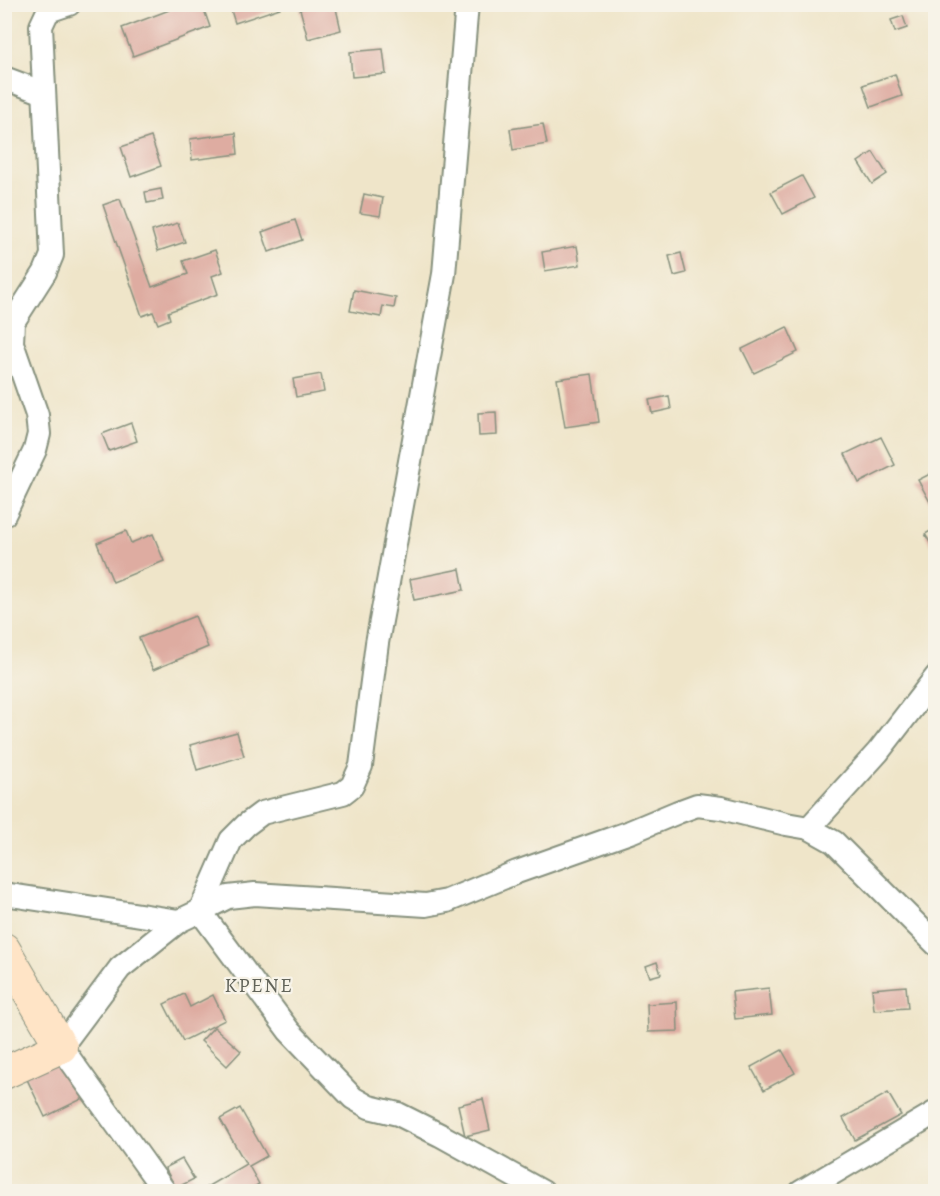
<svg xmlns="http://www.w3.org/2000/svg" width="940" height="1196" viewBox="0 0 940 1196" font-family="Alegreya,serif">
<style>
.building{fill:#deaca1}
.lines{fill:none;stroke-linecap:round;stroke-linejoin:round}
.street-casing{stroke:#87917e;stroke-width:26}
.secondary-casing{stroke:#87917e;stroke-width:34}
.street{stroke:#fff;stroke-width:22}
.secondary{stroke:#ffe4c6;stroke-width:32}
.labels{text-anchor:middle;stroke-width:4.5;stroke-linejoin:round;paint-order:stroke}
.quarter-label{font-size:20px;letter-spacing:1.5px;fill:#62645a;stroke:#f7f3e8}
</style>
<rect width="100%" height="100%" fill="#f7f3e8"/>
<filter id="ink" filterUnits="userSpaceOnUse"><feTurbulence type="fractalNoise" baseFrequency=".0167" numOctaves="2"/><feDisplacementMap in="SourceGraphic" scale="12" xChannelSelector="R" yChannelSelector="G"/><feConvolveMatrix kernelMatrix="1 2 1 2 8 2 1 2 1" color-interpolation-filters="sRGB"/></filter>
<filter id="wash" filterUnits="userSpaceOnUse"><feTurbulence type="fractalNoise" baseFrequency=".008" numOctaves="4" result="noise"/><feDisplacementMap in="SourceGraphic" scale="24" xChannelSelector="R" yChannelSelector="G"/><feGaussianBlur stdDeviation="1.35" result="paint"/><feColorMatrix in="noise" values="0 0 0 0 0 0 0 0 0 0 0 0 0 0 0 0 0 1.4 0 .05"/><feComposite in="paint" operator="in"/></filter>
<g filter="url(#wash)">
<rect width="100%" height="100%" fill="#efe5c9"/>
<g id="blocks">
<g class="building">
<path d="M185 4H202L210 27 133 56 122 28Z"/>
<path d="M229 4H279L280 8 235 23Z"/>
<path d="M317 4H335L341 30 308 39 300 9Z"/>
<path d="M903 16 907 28 895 32 891 20Z"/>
<path d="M383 49 386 74 352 77 350 52Z"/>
<path d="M895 74 902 96 871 107 863 85Z"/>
<path d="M543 124 547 144 513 150 510 129Z"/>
<path d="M236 133 238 154 192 160 190 139Z"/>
<path d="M151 137 161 166 131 177 121 147Z"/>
<path d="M873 152 887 174 872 184 858 162Z"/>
<path d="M802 176 814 198 783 214 771 192Z"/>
<path d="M161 189 163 200 147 203 145 192Z"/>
<path d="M364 194 383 198 380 216 360 213Z"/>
<path d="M120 199 152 287 188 274 183 261 215 250 223 272 212 276 218 294 168 312 170 319 158 324 153 312 142 316 103 205Z"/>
<path d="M295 220 302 240 269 252 262 232Z"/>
<path d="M178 223 185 242 158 251 152 231Z"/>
<path d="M577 246 580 265 545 271 542 252Z"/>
<path d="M681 253 686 273 674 276 669 256Z"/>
<path d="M354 290 396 298 394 308 383 306 381 317 350 311Z"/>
<path d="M787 327 798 352 754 373 742 349Z"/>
<path d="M321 374 324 392 296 397 293 379Z"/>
<path d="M592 374 599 422 565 427 557 379Z"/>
<path d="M669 396 671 409 652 413 649 400Z"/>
<path d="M496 412 497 435 479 436 478 413Z"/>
<path d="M131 423 137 441 109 451 102 434Z"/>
<path d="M881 437 895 465 859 483 845 454Z"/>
<path d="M936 471V513L918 480Z"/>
<path d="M936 528V553L925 534Z"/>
<path d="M126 531 131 543 153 534 164 561 113 582 97 543Z"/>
<path d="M460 569 464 590 414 600 410 579Z"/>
<path d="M195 616 208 647 153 670 139 638Z"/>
<path d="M237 732 244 756 197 770 190 745Z"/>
<path d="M657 962 661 974 650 977 646 966Z"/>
<path d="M906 986 908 1008 874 1010 872 989Z"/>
<path d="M769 988 772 1015 735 1019 732 992Z"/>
<path d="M184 994 190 1007 213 995 225 1020 183 1041 164 1004Z"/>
<path d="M677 1002 678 1031 648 1032 647 1004Z"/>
<path d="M214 1027 241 1051 227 1066 201 1041Z"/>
<path d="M782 1050 795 1073 764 1090 751 1067Z"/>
<path d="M65 1055 86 1097 45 1117 25 1075Z"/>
<path d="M888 1093 901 1115 855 1140 843 1118Z"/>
<path d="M483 1099 490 1130 465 1136 458 1105Z"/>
<path d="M240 1108 267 1156 249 1166 259 1184 246 1192H198L246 1164 220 1119Z"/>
<path d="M182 1159 194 1179 176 1188 165 1168Z"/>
</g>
</g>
</g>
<g filter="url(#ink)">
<use href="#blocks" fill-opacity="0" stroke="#87917e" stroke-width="1.5"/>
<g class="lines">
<g class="street-casing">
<g id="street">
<path d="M4 78 44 93"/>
<path d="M4 515 35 450 39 434 37 415 12 343 13 322 45 272 52 255 41 26 48 11 69 4"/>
<path d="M809 828 878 752 936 677"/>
<path d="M4 894 179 921"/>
<path d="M200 911 231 840 246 825 262 813 343 793 352 786 361 766 377 643 444 274 467 4"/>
<path d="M200 911 228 897 255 894 426 905 447 901 517 872 630 832 678 812 697 805 721 808 786 824 809 828 834 842 936 944"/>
<path d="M165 1192 61 1047 120 968 179 921 200 911 289 1031 353 1098 369 1107 398 1114 440 1135 543 1192"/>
<path d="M801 1192 936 1112"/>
</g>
</g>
<g class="secondary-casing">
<path id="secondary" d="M4 949 61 1047 4 1073"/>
</g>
<use href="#street" class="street"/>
<use href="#secondary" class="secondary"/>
</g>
</g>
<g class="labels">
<g class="quarter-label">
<text x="259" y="992">KPENE</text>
</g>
</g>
<rect width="940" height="1196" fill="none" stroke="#f7f3e8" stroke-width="24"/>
</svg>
